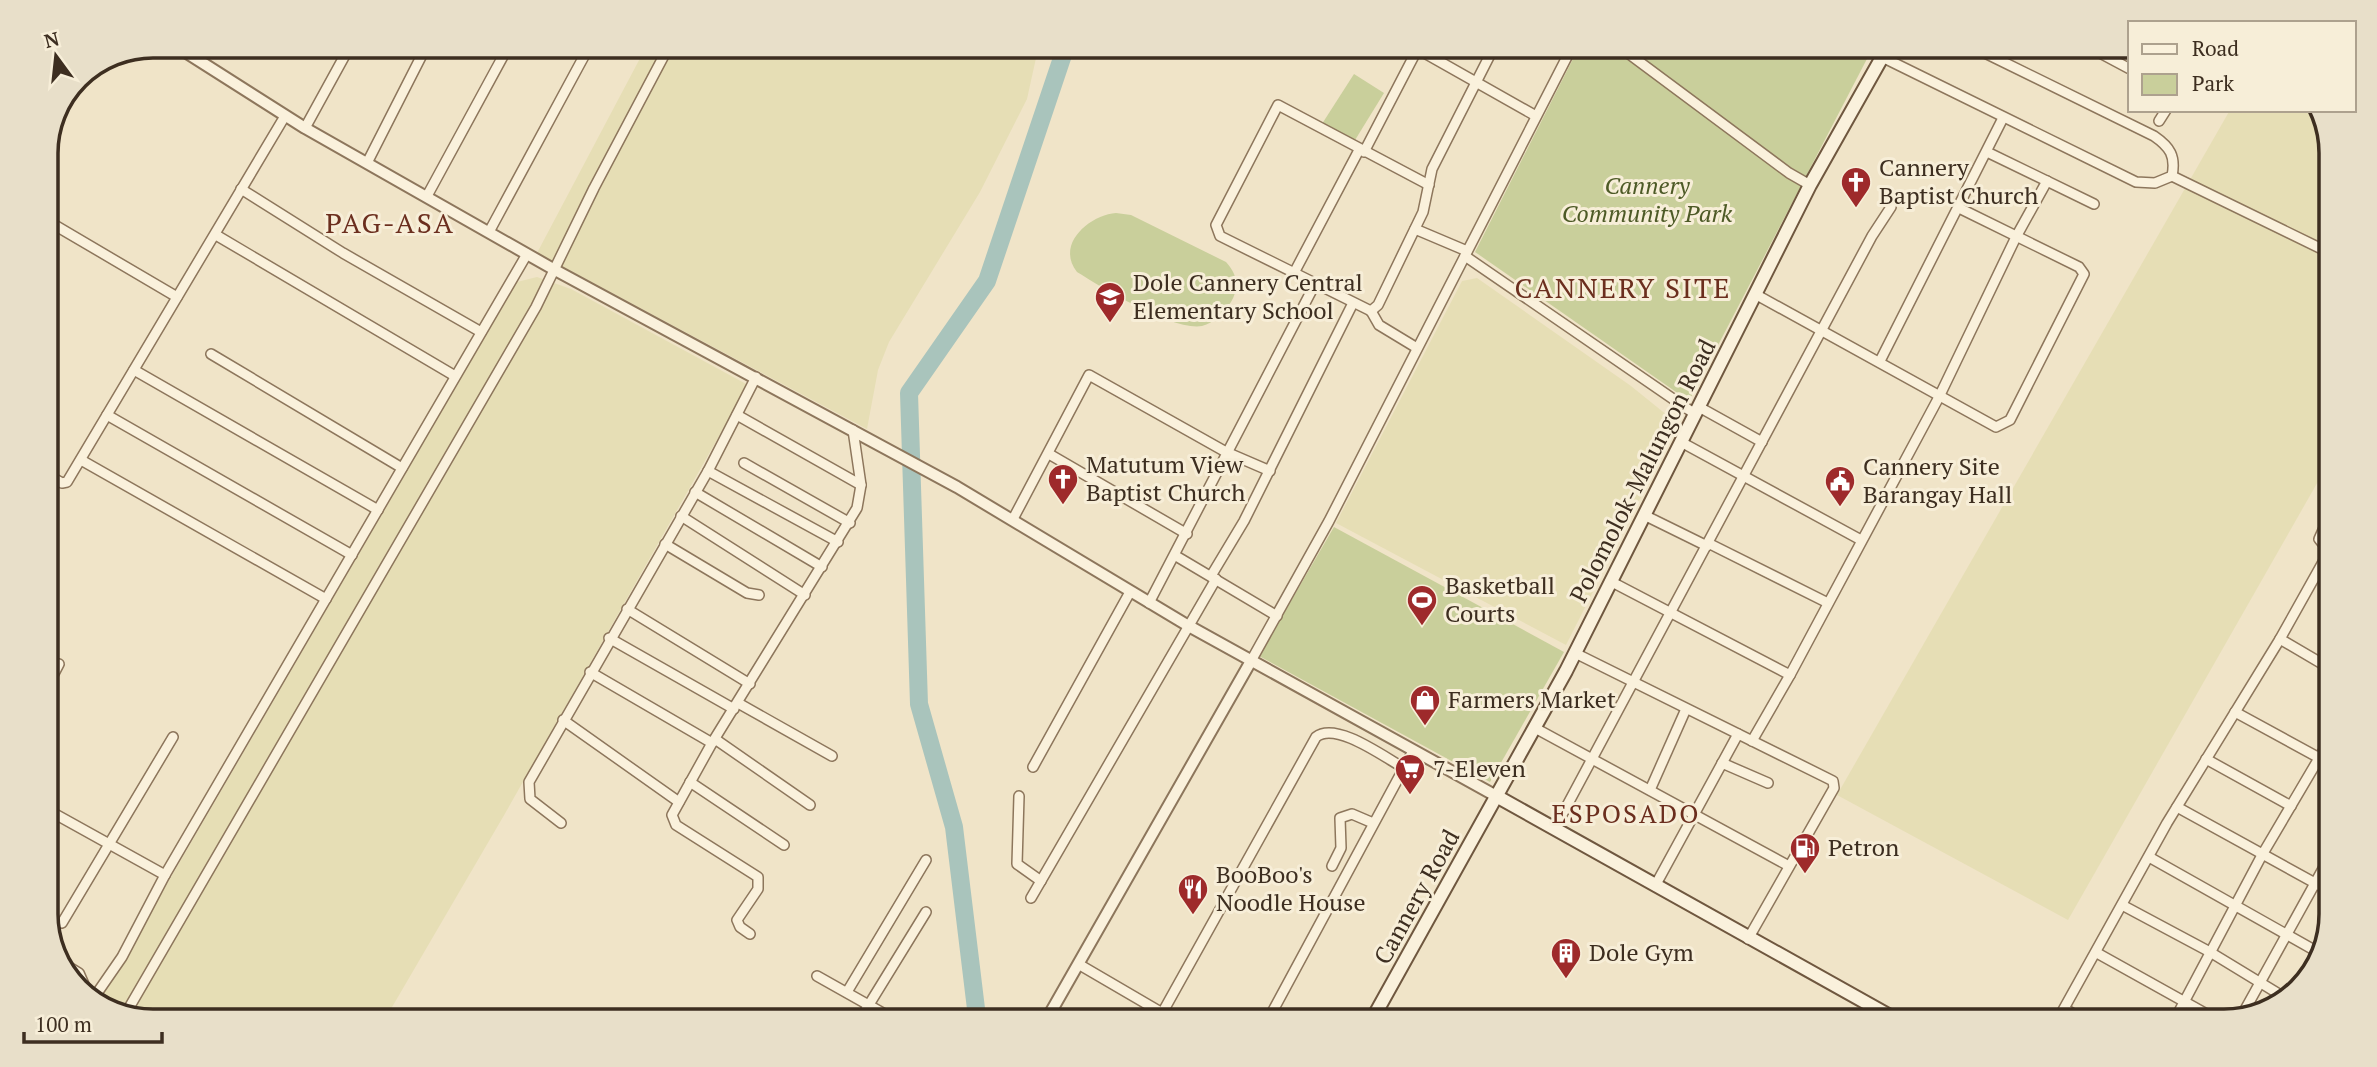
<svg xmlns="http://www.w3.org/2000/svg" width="2377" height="1067" viewBox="0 0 2377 1067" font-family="'PT Serif',serif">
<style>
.farmland{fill:#e6deb5}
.green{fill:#c9cf9b}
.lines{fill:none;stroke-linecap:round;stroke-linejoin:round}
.river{stroke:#a9c4bc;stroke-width:18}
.minor-casing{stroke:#8d765c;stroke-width:12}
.tertiary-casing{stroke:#8d765c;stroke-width:14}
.secondary-casing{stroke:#6f573f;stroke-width:16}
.minor{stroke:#faf1dc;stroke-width:9}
.tertiary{stroke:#faf1dc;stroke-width:10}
.secondary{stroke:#faf1dc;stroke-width:12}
.labels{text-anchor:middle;stroke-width:6;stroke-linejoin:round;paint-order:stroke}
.poi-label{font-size:24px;fill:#3d2e20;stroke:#f7eed8;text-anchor:start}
.park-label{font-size:24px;font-style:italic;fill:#4d5a26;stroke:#f7eed8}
.street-label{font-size:24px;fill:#3d2e20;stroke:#f7eed8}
.neighbourhood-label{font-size:26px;letter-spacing:2px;fill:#6b2e1e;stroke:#f7eed8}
.quarter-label{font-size:28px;letter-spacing:2px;fill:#6b2e1e;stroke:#f7eed8}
.rim{fill:none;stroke:#3d2e20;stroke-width:3.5}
</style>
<rect width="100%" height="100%" fill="#f0e4c8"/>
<g class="farmland">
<path d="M646 47 1038 49 1027 99 980 192 889 342 878 370 867 429 537 253Z"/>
<path d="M2230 110H2319L2331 146 2328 464 2068 920 1837 795Z"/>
<path d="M537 277 571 289 748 385 503 817 388 1014 111 1013 67 979 65 974 103 994 517 282Z"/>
<path d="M1477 278 1631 386 1678 424 1566 645 1336 523 1462 281Z"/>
</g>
<g class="green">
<path d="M1577 51 1865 52 1869 55 1689 401 1475 252Z"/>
<path d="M1354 74 1384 93 1352 145 1320 127Z"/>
<path d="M1116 213 1131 215 1226 262C1237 274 1240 287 1231 302 1224 312 1214 323 1202 326 1172 331 1103 288 1077 272 1055 244 1090 215 1116 213Z"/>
<path d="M1334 527 1564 652 1490 782 1259 656Z"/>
</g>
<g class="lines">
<path class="river" d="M977 1017 954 827 919 704 909 393 987 281 1065 49"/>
<g class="minor-casing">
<g id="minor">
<path d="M1421 51 1536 116"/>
<path d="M1625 51 1789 173 1810 185"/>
<path d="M2100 53 2130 69"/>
<path d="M1882 57 2136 182 2155 183 2172 176C2176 156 2170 147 2154 136L1985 53"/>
<path d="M2159 121 2166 110"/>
<path d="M305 128 350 46"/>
<path d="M1364 152 1417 50"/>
<path d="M1987 152 2094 204"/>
<path d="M367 163 426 47"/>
<path d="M2172 176 2330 253"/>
<path d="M241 189 343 253 481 332"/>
<path d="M427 196 508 47"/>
<path d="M46 220 177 297"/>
<path d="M1415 229 1467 251"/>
<path d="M489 232 589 47"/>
<path d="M216 235 455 376"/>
<path d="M1465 256 1695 414"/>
<path d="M1294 273 1359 150"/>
<path d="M1755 294 1996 427 2010 420 2084 274 2079 267 1959 208"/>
<path d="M1371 311 1220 236 1216 225 1278 105 1429 185"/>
<path d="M1371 311 1378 305 1423 212 1432 169 1492 51"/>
<path d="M1371 311 1379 325 1417 348"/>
<path d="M211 354 402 468"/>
<path d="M1880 361 2003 118"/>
<path d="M134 370 378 510"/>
<path d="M1699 407 1762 442"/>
<path d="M107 415 352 555"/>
<path d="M737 415 861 485"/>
<path d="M1681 442 1861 540"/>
<path d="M1049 454 1187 534"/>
<path d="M81 460 326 599"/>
<path d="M744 463 850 523"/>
<path d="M708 471 838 542"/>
<path d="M46 474 62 483 67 482 285 116"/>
<path d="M695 492 822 567"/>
<path d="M1644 515 1707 546"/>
<path d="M681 516 805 595"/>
<path d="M1013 519 1089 375 1226 452 1270 471"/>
<path d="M1708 543 1828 603"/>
<path d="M665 544 747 593 759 595"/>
<path d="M2327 549 2319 539 2328 519"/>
<path d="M1176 556 1277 616"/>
<path d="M1211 576 1244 521 1352 305"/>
<path d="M1610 581 1790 675 1939 397 2016 237 2047 181"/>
<path d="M1149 603 1315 284"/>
<path d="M627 609 750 684"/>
<path d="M609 638 734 709"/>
<path d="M1575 653 1833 781 1834 788 1748 939"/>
<path d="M1251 661 1329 521 1570 51"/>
<path d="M2326 666 2280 639 2327 555"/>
<path d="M590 672 712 743"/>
<path d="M46 689 59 664"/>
<path d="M738 703 832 756"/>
<path d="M2235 712 2323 760"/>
<path d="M563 720 679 802"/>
<path d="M1535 728 1789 866"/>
<path d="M715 739 810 805"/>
<path d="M1752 741 1790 675"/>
<path d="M2206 759 2291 806"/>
<path d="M1722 763 1768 783"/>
<path d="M1033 767 1130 592"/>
<path d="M690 782 784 845"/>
<path d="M1650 790 1686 709"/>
<path d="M1019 796 1017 864 1041 881"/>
<path d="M2177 807 2324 888"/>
<path d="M46 809 165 875"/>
<path d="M561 823 530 799 529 782 708 471 756 377"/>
<path d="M1555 828 1872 236 1891 207"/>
<path d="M2149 857 2323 955"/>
<path d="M1332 866 1341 848 1340 818 1352 814 1373 823"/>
<path d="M1655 886 1738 734"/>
<path d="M1031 898 1216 579"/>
<path d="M2122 905 2210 952 2287 999"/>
<path d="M62 923 173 737"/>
<path d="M750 934 740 927 737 920 758 889V877L676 825 672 815 712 743 857 508 861 485 853 430"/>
<path d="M2097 953 2219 1021"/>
<path d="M61 962 79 973 89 996"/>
<path d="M1080 965 1169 1017"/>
<path d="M817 976 888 1016"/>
<path d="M847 992 926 860"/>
<path d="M93 999 122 957 165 875 527 254"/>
<path d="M2065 1009 2085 1021"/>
<path d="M126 1013 536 307 594 188 668 48"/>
<path d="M862 1016 926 912"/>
<path d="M1160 1017 1316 737C1336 721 1384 757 1404 768"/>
<path d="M2241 1017 2324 867"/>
<path d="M1269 1018 1413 751"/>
<path d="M2057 1021 2167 823 2280 639"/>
<path d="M2174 1021 2262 855 2325 748"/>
</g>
</g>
<g class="tertiary-casing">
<g id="tertiary">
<path d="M176 46 305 128 555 270 957 487 1187 625 1498 797"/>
<path d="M1048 1017 1251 661"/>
</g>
</g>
<g class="secondary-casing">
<g id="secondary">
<path d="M1498 797 1897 1020"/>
<path d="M1373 1018 1566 671 1810 185 1885 52"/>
</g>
</g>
<use href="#minor" class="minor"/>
<use href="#tertiary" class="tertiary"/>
<use href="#secondary" class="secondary"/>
</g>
<defs>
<g id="church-pin" transform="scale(1.575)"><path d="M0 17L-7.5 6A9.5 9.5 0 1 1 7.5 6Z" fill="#9e2a2b" stroke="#f7eed8"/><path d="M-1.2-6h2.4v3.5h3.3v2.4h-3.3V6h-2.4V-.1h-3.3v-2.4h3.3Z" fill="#fff"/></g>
<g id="school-pin" transform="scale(1.575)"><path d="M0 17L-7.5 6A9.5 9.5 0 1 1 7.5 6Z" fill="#9e2a2b" stroke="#f7eed8"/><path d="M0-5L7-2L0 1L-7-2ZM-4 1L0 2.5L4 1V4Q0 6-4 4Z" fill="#fff"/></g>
<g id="civic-pin" transform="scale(1.575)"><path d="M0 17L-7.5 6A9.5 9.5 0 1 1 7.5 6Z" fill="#9e2a2b" stroke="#f7eed8"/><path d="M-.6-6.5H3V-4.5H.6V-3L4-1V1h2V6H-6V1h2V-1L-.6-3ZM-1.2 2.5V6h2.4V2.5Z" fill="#fff"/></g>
<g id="stadium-pin" transform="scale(1.575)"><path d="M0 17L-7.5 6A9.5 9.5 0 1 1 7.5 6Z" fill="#9e2a2b" stroke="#f7eed8"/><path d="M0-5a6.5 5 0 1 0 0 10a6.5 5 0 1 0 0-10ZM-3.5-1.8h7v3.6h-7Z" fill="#fff"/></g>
<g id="shop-pin" transform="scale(1.575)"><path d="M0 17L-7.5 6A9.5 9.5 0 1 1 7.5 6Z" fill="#9e2a2b" stroke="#f7eed8"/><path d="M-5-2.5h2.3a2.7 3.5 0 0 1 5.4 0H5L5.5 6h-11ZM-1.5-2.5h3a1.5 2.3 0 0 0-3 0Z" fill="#fff"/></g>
<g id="supermarket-pin" transform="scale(1.575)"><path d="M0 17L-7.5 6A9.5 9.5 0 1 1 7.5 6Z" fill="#9e2a2b" stroke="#f7eed8"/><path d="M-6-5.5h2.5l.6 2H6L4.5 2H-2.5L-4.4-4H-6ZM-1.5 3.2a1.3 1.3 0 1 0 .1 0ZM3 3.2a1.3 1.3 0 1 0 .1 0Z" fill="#fff"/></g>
<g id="fuel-pin" transform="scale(1.575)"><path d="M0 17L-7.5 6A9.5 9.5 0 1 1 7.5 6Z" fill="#9e2a2b" stroke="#f7eed8"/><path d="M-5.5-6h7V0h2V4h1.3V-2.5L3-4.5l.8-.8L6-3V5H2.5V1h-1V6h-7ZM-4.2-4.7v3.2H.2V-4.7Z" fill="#fff"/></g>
<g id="restaurant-pin" transform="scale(1.575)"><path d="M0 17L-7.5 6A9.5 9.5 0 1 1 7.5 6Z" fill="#9e2a2b" stroke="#f7eed8"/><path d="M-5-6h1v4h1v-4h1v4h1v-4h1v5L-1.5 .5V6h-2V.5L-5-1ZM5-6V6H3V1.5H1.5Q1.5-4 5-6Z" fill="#fff"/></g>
<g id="building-pin" transform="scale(1.575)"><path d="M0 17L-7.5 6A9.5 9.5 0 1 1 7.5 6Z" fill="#9e2a2b" stroke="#f7eed8"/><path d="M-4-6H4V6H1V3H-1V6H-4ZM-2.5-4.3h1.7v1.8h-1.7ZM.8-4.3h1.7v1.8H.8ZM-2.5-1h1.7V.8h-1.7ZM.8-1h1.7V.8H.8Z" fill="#fff"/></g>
</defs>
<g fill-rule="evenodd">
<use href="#church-pin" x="1856" y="182"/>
<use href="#school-pin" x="1110" y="297"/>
<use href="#church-pin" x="1063" y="479"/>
<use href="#civic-pin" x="1840" y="481"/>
<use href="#stadium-pin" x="1422" y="600"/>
<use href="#shop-pin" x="1425" y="700"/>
<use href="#supermarket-pin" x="1410" y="769"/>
<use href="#fuel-pin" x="1805" y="848"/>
<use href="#restaurant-pin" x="1193" y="889"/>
<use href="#building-pin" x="1566" y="953"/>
</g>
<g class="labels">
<g class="poi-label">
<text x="1879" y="176">Cannery<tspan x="1879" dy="28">Baptist Church</tspan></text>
<text x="1133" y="291">Dole Cannery Central<tspan x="1133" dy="28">Elementary School</tspan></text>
<text x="1086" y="473">Matutum View<tspan x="1086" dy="28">Baptist Church</tspan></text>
<text x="1863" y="475">Cannery Site<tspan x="1863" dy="28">Barangay Hall</tspan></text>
<text x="1445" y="594">Basketball<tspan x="1445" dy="28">Courts</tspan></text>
<text x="1448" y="708">Farmers Market</text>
<text x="1433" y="777">7-Eleven</text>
<text x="1828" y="856">Petron</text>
<text x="1216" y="883">BooBoo's<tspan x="1216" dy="28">Noodle House</tspan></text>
<text x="1589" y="961">Dole Gym</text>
</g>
<g class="park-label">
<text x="1647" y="194">Cannery<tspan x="1647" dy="28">Community Park</tspan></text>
</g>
<g class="street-label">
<text transform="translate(1643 471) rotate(-63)" y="8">Polomolok-Malungon Road</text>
<text transform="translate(1417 897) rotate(-61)" y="8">Cannery Road</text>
</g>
<g class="neighbourhood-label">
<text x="1626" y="823">ESPOSADO</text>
</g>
<g class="quarter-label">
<text x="390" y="233">PAG-ASA</text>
<text x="1623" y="298">CANNERY SITE</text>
</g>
</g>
<path d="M0 0H2377V1067H0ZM153 58H2224A95 95 0 0 1 2319 153V914A95 95 0 0 1 2224 1009H153A95 95 0 0 1 58 914V153A95 95 0 0 1 153 58Z" fill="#e8dfc9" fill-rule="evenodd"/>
<path class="rim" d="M153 58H2224A95 95 0 0 1 2319 153V914A95 95 0 0 1 2224 1009H153A95 95 0 0 1 58 914V153A95 95 0 0 1 153 58Z"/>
<rect x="2128" y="21" width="228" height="91" fill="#f7eed8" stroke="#ada18e" stroke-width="2"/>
<rect x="2142" y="44" width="35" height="10" fill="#faf1dc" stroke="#ada18e" stroke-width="2"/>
<text x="2192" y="56" font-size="21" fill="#3d2e20">Road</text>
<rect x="2142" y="74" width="35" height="21" fill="#c9cf9b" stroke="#ada18e" stroke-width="2"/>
<text x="2192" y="91" font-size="21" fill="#3d2e20">Park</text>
<g transform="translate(56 56) rotate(345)" stroke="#f7eed8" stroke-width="5" paint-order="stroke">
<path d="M0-5L12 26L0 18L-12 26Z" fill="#3d2e20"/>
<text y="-10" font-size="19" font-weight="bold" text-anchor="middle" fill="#3d2e20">N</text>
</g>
<path d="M24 1032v10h138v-10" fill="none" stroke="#3d2e20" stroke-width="3.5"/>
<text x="35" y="1032" font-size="21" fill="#3d2e20" stroke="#f7eed8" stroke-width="5" paint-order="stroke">100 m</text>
</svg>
